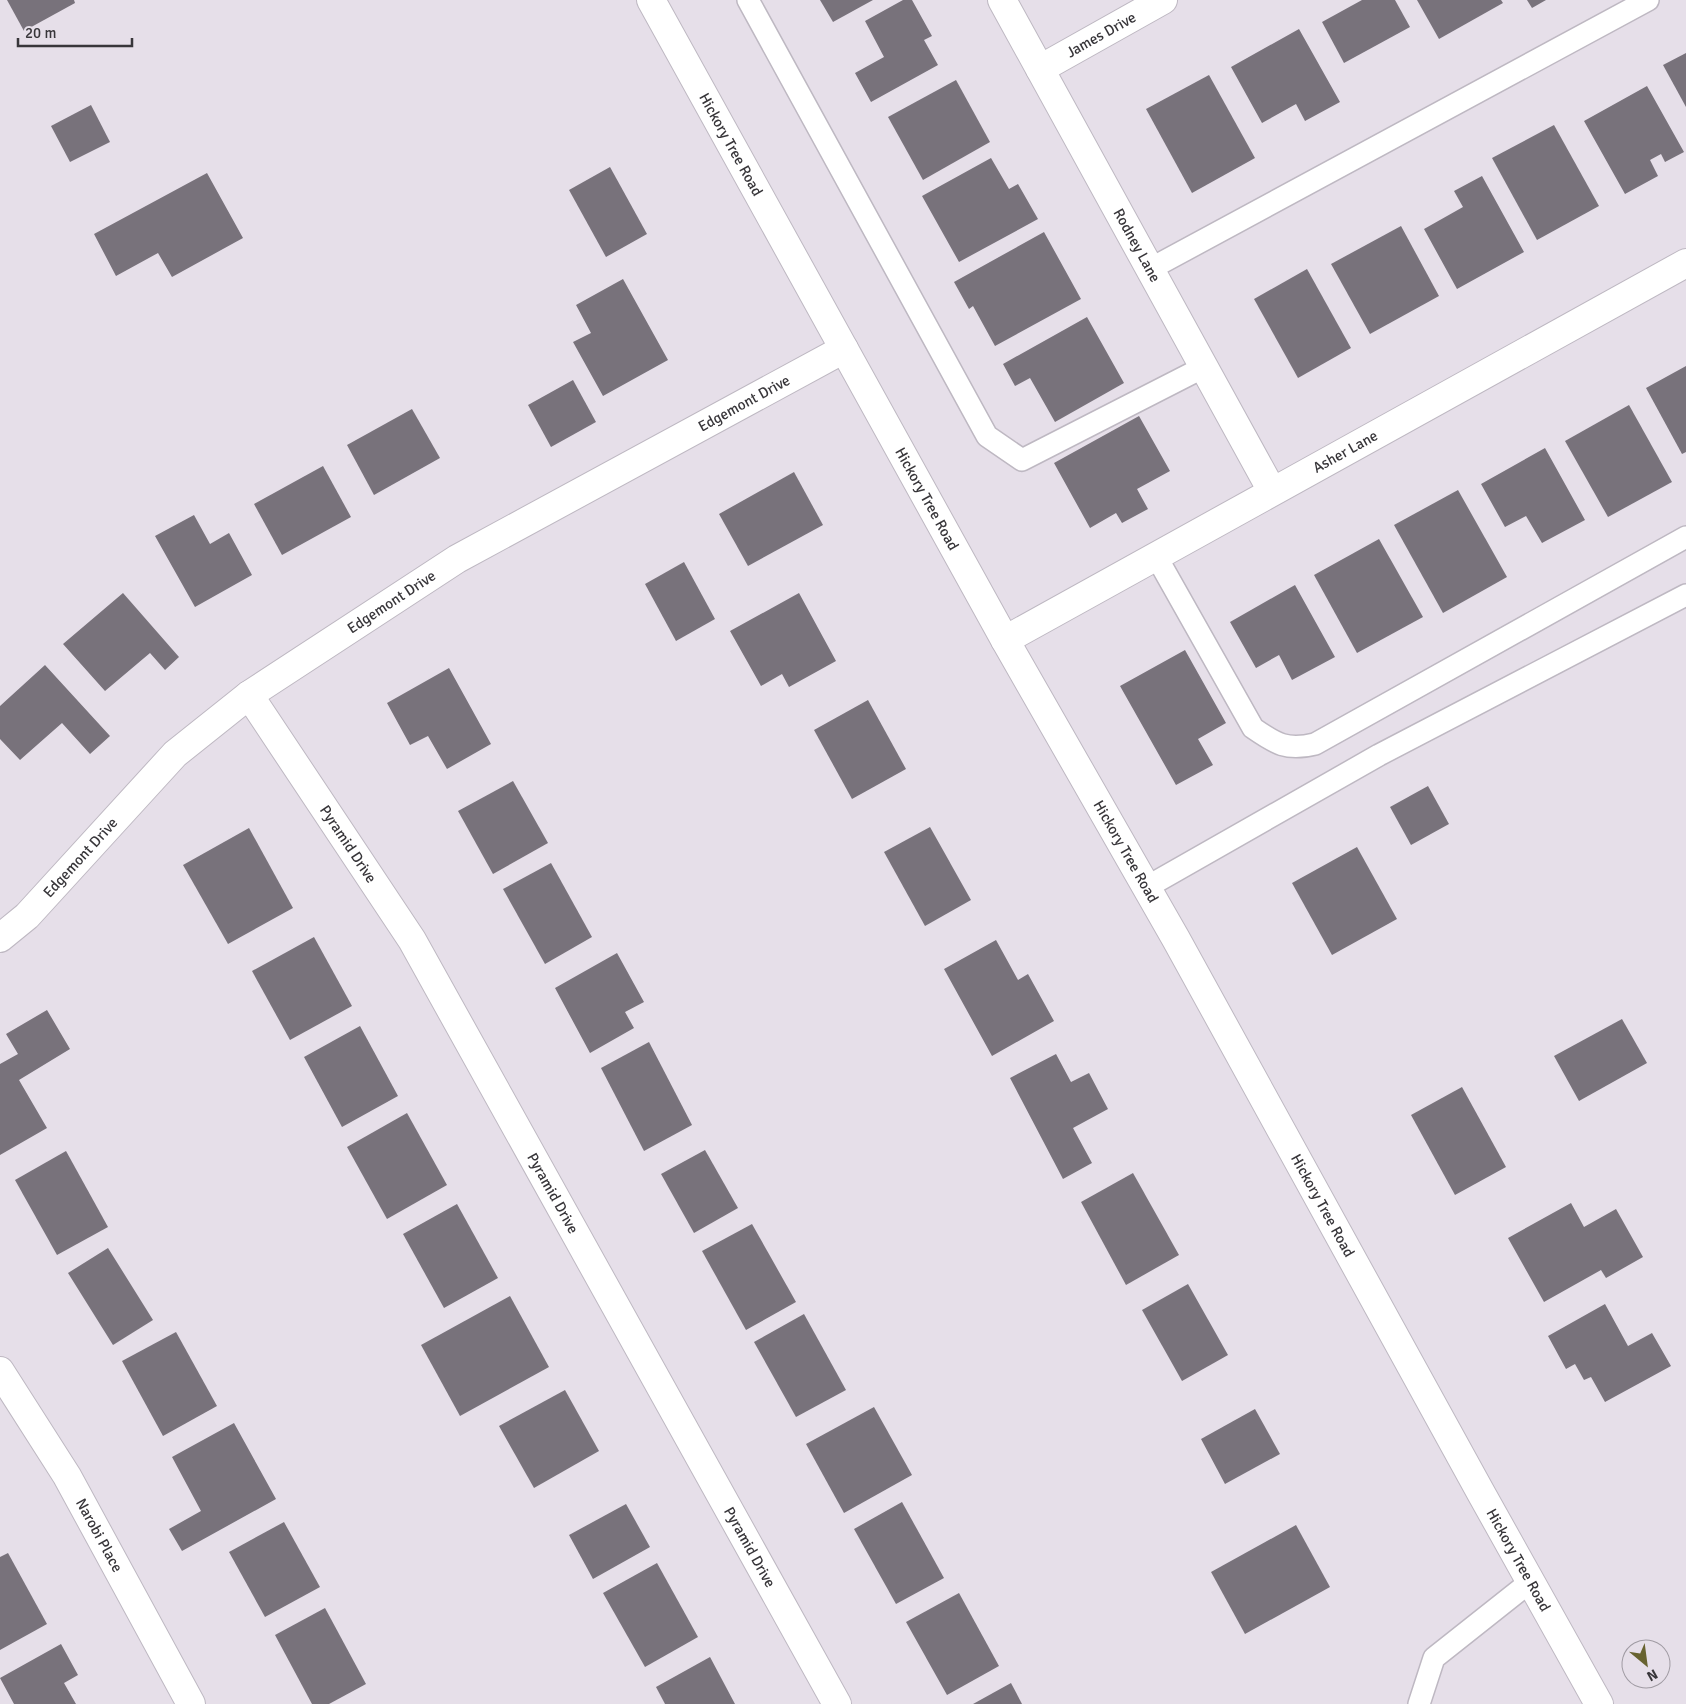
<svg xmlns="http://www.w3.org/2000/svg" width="1686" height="1704" viewBox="0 0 1686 1704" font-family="Signika,sans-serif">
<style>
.building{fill:#78727b}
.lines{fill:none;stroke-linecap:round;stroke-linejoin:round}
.service-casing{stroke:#beb8c2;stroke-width:24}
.minor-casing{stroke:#beb8c2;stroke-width:30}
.tertiary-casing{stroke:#beb8c2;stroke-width:30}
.service{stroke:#fff;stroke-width:21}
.minor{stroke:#fff;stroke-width:28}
.tertiary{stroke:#fff;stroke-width:28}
.labels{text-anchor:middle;stroke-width:5;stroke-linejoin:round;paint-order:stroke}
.street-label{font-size:15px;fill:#38363a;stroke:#e6dfe9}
</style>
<rect width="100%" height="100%" fill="#e6dfe9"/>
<g class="building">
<path d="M7 0H74L75 3 24 31Z"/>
<path d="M820 0H873L833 22Z"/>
<path d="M903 0H912L932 36 924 40 938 65 871 102 855 73 884 57 865 21Z"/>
<path d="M1362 0H1395L1410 27 1344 63 1322 22Z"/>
<path d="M1417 0H1501L1503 3 1439 39Z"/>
<path d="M1527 0H1546L1532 8Z"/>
<path d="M1299 29 1340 102 1305 121 1296 104 1262 123 1231 67Z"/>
<path d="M1686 53V107L1663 65Z"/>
<path d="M1209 75 1255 158 1192 193 1146 109Z"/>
<path d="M956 80 990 142 923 180 888 117Z"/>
<path d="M1647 86 1684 152 1665 162 1661 154 1650 160 1658 176 1625 194 1584 121Z"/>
<path d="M91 105 110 142 70 162 51 126Z"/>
<path d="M1554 125 1599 206 1537 240 1492 158Z"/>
<path d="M991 158 1009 189 1018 184 1038 219 959 262 922 196Z"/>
<path d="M610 167 647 234 606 257 569 190Z"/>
<path d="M207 173 243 238 172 277 158 253 116 276 94 234Z"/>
<path d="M1482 176 1524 252 1457 289 1424 229 1463 207 1454 191Z"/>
<path d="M1401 226 1439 296 1370 334 1331 264Z"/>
<path d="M1044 232 1081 299 995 346 973 306 969 309 954 282Z"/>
<path d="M1307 269 1351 348 1298 378 1254 299Z"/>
<path d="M623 279 668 360 603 396 573 342 591 333 576 305Z"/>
<path d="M1087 317 1124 383 1055 422 1030 378 1015 386 1003 364Z"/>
<path d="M1686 366V452L1682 454 1646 388Z"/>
<path d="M573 380 596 422 551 447 528 405Z"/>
<path d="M1629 405 1672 482 1608 517 1565 441Z"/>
<path d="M412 409 440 458 374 495 347 445Z"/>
<path d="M1139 416 1170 471 1137 489 1148 509 1122 523 1116 513 1090 528 1054 463Z"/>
<path d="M1545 448 1585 520 1542 543 1526 516 1505 527 1481 484Z"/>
<path d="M323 466 351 517 282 555 254 504Z"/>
<path d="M794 472 823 525 748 566 719 514Z"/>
<path d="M1458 490 1507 577 1443 613 1394 525Z"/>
<path d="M194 515 210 544 229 533 252 575 195 607 155 536Z"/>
<path d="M1379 539 1423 617 1357 653 1314 575Z"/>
<path d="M684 562 715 619 676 641 645 584Z"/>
<path d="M1295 585 1335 657 1292 680 1279 655 1256 668 1230 622Z"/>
<path d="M123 593 179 657 165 670 150 653 105 691 63 644Z"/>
<path d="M799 593 836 661 789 687 782 674 761 686 730 631Z"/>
<path d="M1185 650 1226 723 1198 739 1213 765 1176 785 1120 686Z"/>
<path d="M45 665 110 736 90 754 62 723 20 760 0 739V706Z"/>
<path d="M449 668 491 744 447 769 428 736 410 745 387 703Z"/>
<path d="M868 700 906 769 852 799 814 730Z"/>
<path d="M513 781 548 843 493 874 458 811Z"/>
<path d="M1428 786 1449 824 1411 845 1390 807Z"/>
<path d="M930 827 971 900 925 926 884 852Z"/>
<path d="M249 828 293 908 228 944 183 865Z"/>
<path d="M1357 847 1397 919 1332 955 1292 883Z"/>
<path d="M551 863 592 937 545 964 503 889Z"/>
<path d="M314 937 352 1006 290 1040 252 971Z"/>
<path d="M996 940 1018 980 1028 974 1054 1021 992 1056 944 969Z"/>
<path d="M617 953 644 1002 625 1012 634 1028 590 1053 555 988Z"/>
<path d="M47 1010 70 1049 19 1080 47 1128 0 1155V1064L18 1054 6 1034Z"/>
<path d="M1622 1019 1647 1063 1579 1101 1554 1056Z"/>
<path d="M360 1026 398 1096 342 1127 304 1057Z"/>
<path d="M649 1042 692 1125 644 1151 601 1068Z"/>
<path d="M1056 1054 1071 1082 1089 1073 1108 1109 1073 1128 1092 1163 1063 1179 1010 1078Z"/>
<path d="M1462 1087 1506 1167 1455 1195 1411 1115Z"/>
<path d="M407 1113 447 1185 387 1219 347 1147Z"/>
<path d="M705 1150 738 1208 694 1233 661 1174Z"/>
<path d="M66 1151 108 1227 57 1255 15 1180Z"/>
<path d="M1133 1173 1179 1255 1126 1285 1081 1202Z"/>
<path d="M1571 1203 1584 1227 1616 1209 1643 1257 1606 1278 1601 1270 1544 1302 1508 1238Z"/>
<path d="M457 1204 498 1278 444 1308 403 1234Z"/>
<path d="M752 1224 796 1302 746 1330 702 1251Z"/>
<path d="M108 1248 153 1320 113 1345 68 1273Z"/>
<path d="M1188 1284 1228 1355 1182 1381 1142 1310Z"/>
<path d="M510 1296 549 1367 460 1416 421 1345Z"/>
<path d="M1605 1304 1628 1346 1652 1333 1671 1366 1605 1402 1591 1377 1584 1380 1575 1364 1566 1369 1548 1336Z"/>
<path d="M804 1314 846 1390 796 1417 754 1342Z"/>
<path d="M176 1332 217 1406 163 1436 122 1361Z"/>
<path d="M565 1390 599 1451 534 1488 499 1426Z"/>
<path d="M874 1407 912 1475 844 1513 806 1444Z"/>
<path d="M1255 1409 1280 1454 1225 1484 1201 1439Z"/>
<path d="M234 1423 276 1499 182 1551 169 1529 201 1511 172 1457Z"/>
<path d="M902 1502 944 1578 896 1604 854 1529Z"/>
<path d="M626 1504 650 1547 593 1579 569 1535Z"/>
<path d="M284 1522 320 1587 265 1617 229 1552Z"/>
<path d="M1296 1525 1330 1587 1245 1634 1211 1572Z"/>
<path d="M8 1553 47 1624 0 1650V1557Z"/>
<path d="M657 1563 698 1637 645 1667 603 1593Z"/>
<path d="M959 1593 999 1666 947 1695 906 1622Z"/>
<path d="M325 1608 366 1684 329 1704H312L275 1635Z"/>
<path d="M61 1644 78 1675 64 1683 76 1704H14L0 1678Z"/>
<path d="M710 1657 735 1704H665L656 1687Z"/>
<path d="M1011 1683 1022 1704H973Z"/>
</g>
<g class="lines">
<g class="service-casing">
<g id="service">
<path d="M748 0 987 436 1022 460 1204 367"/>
<path d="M1150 269 1648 0"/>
<path d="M1156 556 1253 728C1276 744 1287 751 1315 744L1686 537"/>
<path d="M1147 887 1379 755 1686 595"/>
<path d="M1419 1704 1434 1658 1530 1582"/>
</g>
</g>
<g class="minor-casing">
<g id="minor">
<path id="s1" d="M1002 0 1272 491"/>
<path id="s2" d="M1040 69 1163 0"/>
<path id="s3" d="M1005 640 1686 263"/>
<path id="s4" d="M249 695 412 940 837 1704"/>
<path id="s5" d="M0 938 27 916 175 754 249 695 457 559 844 349"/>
<path id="s6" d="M0 1371 67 1476 191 1704"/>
</g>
</g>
<g class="tertiary-casing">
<g id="tertiary">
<path id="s7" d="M651 0 1005 640 1176 939 1481 1493 1599 1704"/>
</g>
</g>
<use href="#service" class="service"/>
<use href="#minor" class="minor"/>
<use href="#tertiary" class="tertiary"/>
</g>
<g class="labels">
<g class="street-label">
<text dy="5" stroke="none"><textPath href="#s2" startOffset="70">James Drive</textPath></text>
<text dy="5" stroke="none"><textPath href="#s7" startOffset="165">Hickory Tree Road</textPath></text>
<text dy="5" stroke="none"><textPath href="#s1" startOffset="280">Rodney Lane</textPath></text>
<text dy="5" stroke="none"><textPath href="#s5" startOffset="924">Edgemont Drive</textPath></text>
<text dy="5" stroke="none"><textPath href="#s3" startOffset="389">Asher Lane</textPath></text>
<text dy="5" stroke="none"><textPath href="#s7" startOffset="570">Hickory Tree Road</textPath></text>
<text dy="5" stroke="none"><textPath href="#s5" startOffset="519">Edgemont Drive</textPath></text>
<text dy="5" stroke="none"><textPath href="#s4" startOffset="179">Pyramid Drive</textPath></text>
<text dy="5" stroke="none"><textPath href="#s7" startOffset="975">Hickory Tree Road</textPath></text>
<text dy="5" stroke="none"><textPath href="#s5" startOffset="114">Edgemont Drive</textPath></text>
<text dy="5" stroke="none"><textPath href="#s4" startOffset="584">Pyramid Drive</textPath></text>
<text dy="5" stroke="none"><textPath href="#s7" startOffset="1380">Hickory Tree Road</textPath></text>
<text dy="5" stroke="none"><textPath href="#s6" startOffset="192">Narobi Place</textPath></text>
<text dy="5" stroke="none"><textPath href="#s4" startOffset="989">Pyramid Drive</textPath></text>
<text dy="5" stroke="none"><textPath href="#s7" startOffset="1785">Hickory Tree Road</textPath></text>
</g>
</g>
<g transform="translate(1646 1664) rotate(151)"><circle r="24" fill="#e6dfe9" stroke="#a09ba3"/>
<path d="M0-4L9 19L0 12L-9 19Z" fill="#686330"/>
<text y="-8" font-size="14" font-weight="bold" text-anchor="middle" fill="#38363a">N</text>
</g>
<path d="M18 38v8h114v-8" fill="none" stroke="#38363a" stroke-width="2.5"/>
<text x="25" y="38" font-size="15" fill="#38363a" stroke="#e6dfe9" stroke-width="4" paint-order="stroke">20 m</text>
</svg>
